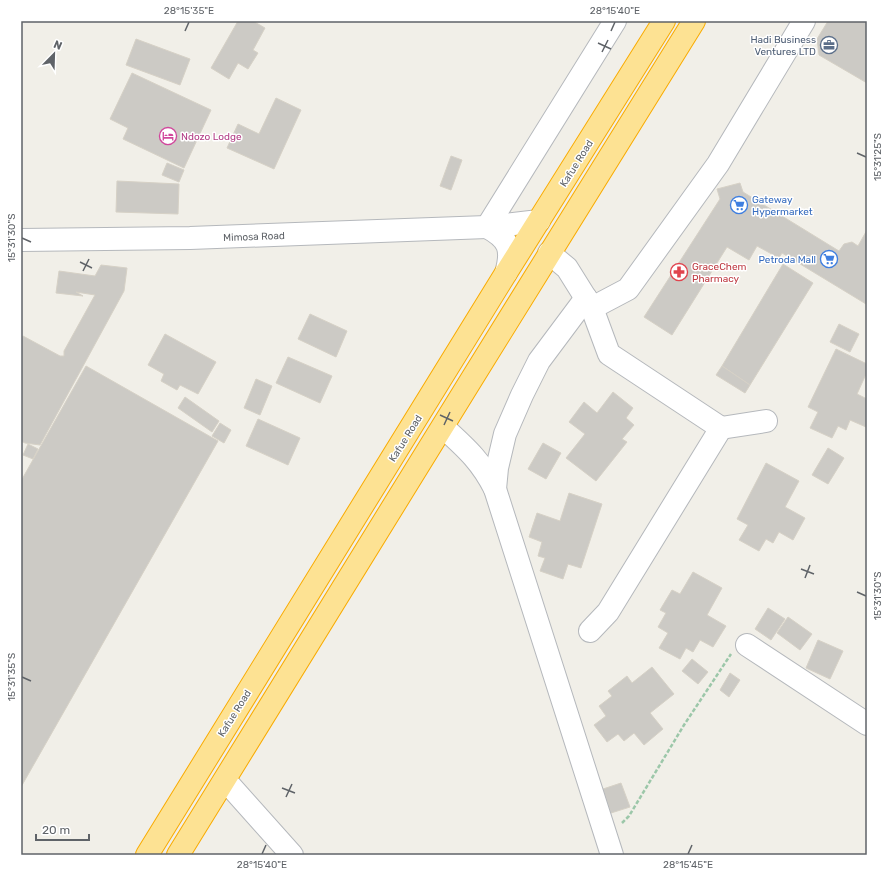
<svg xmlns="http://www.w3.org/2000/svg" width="888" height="876" viewBox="0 0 888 876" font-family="Rubik,sans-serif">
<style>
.building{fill:#cccac5;stroke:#d6d1c6}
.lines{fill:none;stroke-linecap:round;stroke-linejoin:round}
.minor-casing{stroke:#b5b8bc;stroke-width:24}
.highway-casing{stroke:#f9ab00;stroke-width:24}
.path{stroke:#9cc7a9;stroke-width:2.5;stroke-dasharray:4 2;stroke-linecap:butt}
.minor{stroke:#fff;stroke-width:22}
.highway{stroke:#fde293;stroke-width:22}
.ticks{fill:none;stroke:#5f6368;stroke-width:1.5}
.labels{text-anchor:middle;stroke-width:3;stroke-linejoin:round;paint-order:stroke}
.service-label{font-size:10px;fill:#4e5e75;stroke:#fff;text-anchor:end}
.hotel-label{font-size:10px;fill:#b23c85;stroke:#fff;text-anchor:start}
.street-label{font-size:10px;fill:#5f6368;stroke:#fff}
.shop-label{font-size:10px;fill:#366cbe;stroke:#fff;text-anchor:start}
.health-label{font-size:10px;fill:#be3a42;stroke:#fff;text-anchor:start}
.neatline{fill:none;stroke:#5f6368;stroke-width:1.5}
.ticks-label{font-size:10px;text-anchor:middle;fill:#5f6368}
</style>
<rect width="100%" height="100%" fill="#f1efe8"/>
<g class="building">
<path d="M238 21H253L265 28 253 50 258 53 248 69 238 63 229 79 211 68Z"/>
<path d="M828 21H867V83L819 55 817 39Z"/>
<path d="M136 39 190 59 180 85 126 65Z"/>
<path d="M132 73 211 110 184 168 123 139 128 128 110 119Z"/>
<path d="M276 98 301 110 274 169 227 148 238 124 259 134Z"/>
<path d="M451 156 462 160 451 190 440 186Z"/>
<path d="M167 163 184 170 179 182 162 175Z"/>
<path d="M117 181 179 184 178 214 116 212Z"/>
<path d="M740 183 743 192 839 251 844 244 852 242 858 246 867 230V301L866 304 782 253 779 258 757 246 749 260 727 247 672 335 644 317 720 199 717 189Z"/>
<path d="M783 264 813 283 750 385 722 366Z"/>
<path d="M101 265 127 268 124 291 40 445 25 443 21 441V340L23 336 60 356H64V351L95 295 76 292 83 296 56 293 59 271 95 276Z"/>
<path d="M310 314 347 331 336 357 298 339Z"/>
<path d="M839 324 859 334 850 352 830 342Z"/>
<path d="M165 334 216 362 198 394 180 385 177 390 161 381 164 374 148 365Z"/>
<path d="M836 349 867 364V372L857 394 867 399V425L866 427 850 420 846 430 838 426 832 438 810 428 818 412 808 407Z"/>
<path d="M288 357 332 376 320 403 276 383Z"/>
<path d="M86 366 218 441 21 787V481Z"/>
<path d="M722 366 750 385 745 393 716 375Z"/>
<path d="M256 379 272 386 260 415 244 408Z"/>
<path d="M613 392 633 408 626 418 634 425 622 439 627 442 596 481 566 458 585 434 569 422 584 402 597 413Z"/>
<path d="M185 397 219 421 212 432 178 408Z"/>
<path d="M258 419 300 438 288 465 246 446Z"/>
<path d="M220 423 231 430 224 443 212 436Z"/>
<path d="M543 443 561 453 546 479 528 469Z"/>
<path d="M28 444 38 449 33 459 23 455Z"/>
<path d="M828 448 844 458 828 484 812 475Z"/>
<path d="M766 463 799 481 785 507 805 518 793 540 779 532 773 543 766 539 759 551 739 540 748 525 737 519Z"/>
<path d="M569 493 602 504 581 568 568 564 563 579 540 571 545 558 538 556 542 542 529 537 537 513 560 521Z"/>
<path d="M693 572 722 588 707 615 726 626 713 647 700 640 693 652 686 648 680 659 659 648 668 633 658 627 666 613 660 610 672 590 680 594Z"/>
<path d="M768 608 785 619 771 640 755 629Z"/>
<path d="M788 617 812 634 800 650 777 633Z"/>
<path d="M818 640 843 651 830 679 806 668Z"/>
<path d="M692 659 708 672 698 684 682 671Z"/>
<path d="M652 667 674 694 650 713 663 729 644 745 634 733 624 741 618 734 607 742 594 725 606 716 599 706 612 696 608 691 627 676 632 683Z"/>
<path d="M730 673 740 680 729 697 720 690Z"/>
<path d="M621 783 630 807 611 813 603 789Z"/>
</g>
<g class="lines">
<g class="minor-casing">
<g id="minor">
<path d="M487 227 615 21"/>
<path d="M487 227C509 239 513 249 506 273"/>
<path d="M21 240 190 238 487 227 539 221"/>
<path d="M549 253 567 268 592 308 609 354 721 428 608 612 590 631"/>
<path d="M592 308 628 289 718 164 804 21"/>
<path d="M443 427C466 448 481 461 495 489L612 855"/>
<path d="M721 428 766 421"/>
<path d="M495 489 497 468 505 434 522 395 539 361 586 298"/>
<path d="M747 645 867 724"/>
<path d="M225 780 292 855"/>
</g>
</g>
<g class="highway-casing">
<g id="highway">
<path d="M147 855 506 273 664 21"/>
<path d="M178 855C351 577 520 298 694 21"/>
</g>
</g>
<path class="path" d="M622 823 629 816 684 725 731 654"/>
<use href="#minor" class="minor"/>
<use href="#highway" class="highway"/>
</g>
<path class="ticks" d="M185 31 189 22M611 31 615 22M598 43 611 49M602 52 608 40M857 153 866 157M22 238 31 242M80 262 92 268M83 271 89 259M440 415 453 421M444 425 450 412M801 569 814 574M805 578 810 565M857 592 866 596M22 677 31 681M282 788 295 793M286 797 292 784M262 854 266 845M688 854 692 845"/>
<defs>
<g id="office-ring" transform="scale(0.9)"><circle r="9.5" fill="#fff" stroke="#5c6f8a" stroke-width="1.5"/><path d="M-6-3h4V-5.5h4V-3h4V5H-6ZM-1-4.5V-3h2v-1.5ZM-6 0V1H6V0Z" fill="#5c6f8a"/></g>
<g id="hotel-ring" transform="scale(0.9)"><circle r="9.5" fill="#fff" stroke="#d1479c" stroke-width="1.5"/><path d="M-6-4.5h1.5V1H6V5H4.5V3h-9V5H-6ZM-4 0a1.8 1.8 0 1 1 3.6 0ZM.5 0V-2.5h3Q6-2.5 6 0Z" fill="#d1479c"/></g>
<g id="supermarket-ring" transform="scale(0.9)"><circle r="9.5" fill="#fff" stroke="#3f7fe0" stroke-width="1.5"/><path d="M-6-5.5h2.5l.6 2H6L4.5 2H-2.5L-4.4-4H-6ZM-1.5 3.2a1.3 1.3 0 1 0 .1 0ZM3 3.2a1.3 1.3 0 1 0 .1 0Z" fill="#3f7fe0"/></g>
<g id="pharmacy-ring" transform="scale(0.9)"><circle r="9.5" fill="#fff" stroke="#e0444e" stroke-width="1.5"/><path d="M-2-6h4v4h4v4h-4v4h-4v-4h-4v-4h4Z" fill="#e0444e"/></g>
</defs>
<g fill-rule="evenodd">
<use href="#office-ring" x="829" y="45"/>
<use href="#hotel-ring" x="168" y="136"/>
<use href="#supermarket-ring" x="739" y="205"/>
<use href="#supermarket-ring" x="829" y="259"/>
<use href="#pharmacy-ring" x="679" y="272"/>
</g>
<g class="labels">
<g class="service-label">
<text x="816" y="43">Hadi Business<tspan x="816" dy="12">Ventures LTD</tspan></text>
</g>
<g class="hotel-label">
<text x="181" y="140">Ndozo Lodge</text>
</g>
<g class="street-label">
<text transform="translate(576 163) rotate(-58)" y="4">Kafue Road</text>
<text transform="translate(254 236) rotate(-2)" y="4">Mimosa Road</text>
<text transform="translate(405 438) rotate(-58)" y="4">Kafue Road</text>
<text transform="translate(234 713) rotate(-58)" y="4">Kafue Road</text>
</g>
<g class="shop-label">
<text x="752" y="203">Gateway<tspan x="752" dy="12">Hypermarket</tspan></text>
<text x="816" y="263" text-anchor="end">Petroda Mall</text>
</g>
<g class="health-label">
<text x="692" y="270">GraceChem<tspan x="692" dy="12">Pharmacy</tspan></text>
</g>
</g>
<rect width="888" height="876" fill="none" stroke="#ffffff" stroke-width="44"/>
<g transform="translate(54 54) rotate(23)" stroke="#ffffff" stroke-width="3" paint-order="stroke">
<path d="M0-3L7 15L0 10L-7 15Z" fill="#5f6368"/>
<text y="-6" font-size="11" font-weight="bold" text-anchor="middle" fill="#5f6368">N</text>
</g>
<path d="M36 834v6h53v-6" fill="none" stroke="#5f6368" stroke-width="2"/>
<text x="42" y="834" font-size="12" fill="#5f6368" stroke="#ffffff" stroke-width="3" paint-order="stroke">20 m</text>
<rect x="22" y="22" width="844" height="832" class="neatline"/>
<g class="ticks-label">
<text x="189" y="14">28°15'35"E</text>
<text x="615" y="14">28°15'40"E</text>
<text transform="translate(877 157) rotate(-90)" y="4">15°31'25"S</text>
<text transform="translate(11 238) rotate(-90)" y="4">15°31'30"S</text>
<text transform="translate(877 596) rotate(-90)" y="4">15°31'30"S</text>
<text transform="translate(11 677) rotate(-90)" y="4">15°31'35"S</text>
<text x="262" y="868">28°15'40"E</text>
<text x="688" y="868">28°15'45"E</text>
</g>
</svg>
